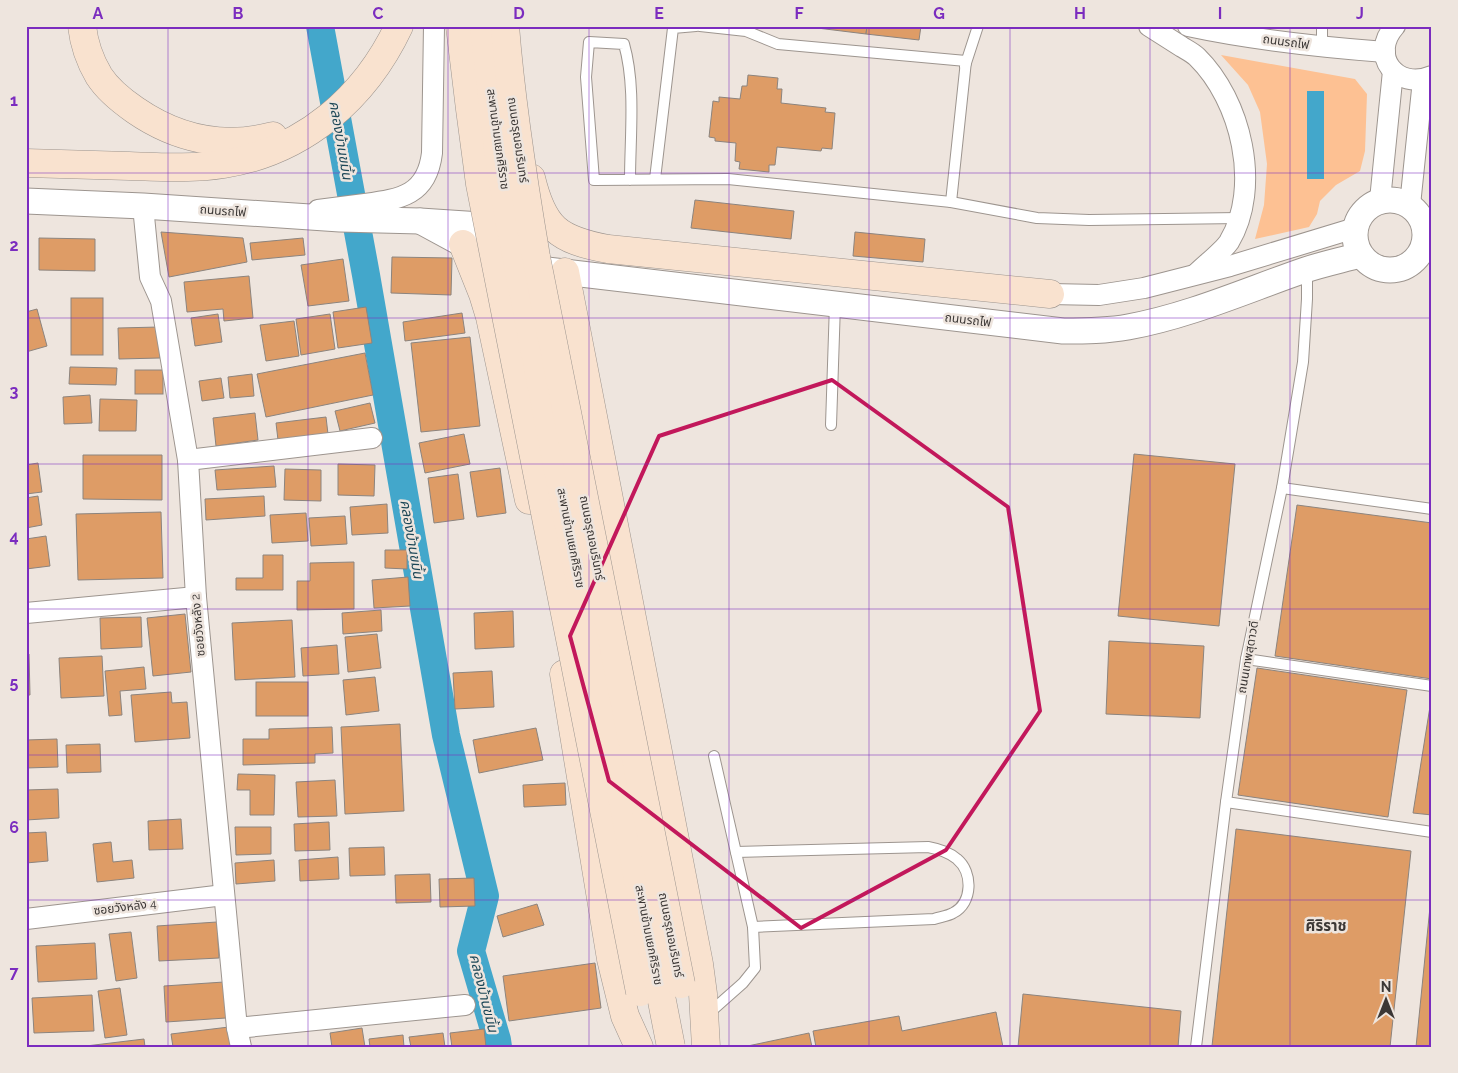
<svg xmlns="http://www.w3.org/2000/svg" width="1458" height="1073" viewBox="0 0 1458 1073" font-family="Raleway,'Noto Sans Thai',sans-serif">
<style>
.green{fill:#fdc193}
.water{fill:#43a7cb}
.lines{fill:none;stroke-linecap:round;stroke-linejoin:round}
.canal{stroke:#43a7cb;stroke-width:28}
.building{fill:#de9c66;stroke:#8c847e}
.service-casing{stroke:#9d958f;stroke-width:12}
.minor-casing{stroke:#9d958f;stroke-width:22}
.tertiary-casing{stroke:#9d958f;stroke-width:27}
.secondary-casing{stroke:#9d958f;stroke-width:29}
.service{stroke:#fff;stroke-width:10}
.minor{stroke:#fff;stroke-width:20}
.tertiary{stroke:#fff;stroke-width:25}
.secondary{stroke:#f9e2cf;stroke-width:28}
.secondary-bridge-casing{stroke:#9d958f;stroke-width:29;stroke-linecap:butt}
.secondary-bridge{stroke:#f9e2cf;stroke-width:28}
.marked{fill:none;stroke:#c2185b;stroke-width:4;stroke-linejoin:round}
.grid{fill:none;stroke:#7b2cbf;stroke-width:1;stroke-opacity:0.55}
.labels{text-anchor:middle;stroke-width:5;stroke-linejoin:round;paint-order:stroke}
.street-label{font-size:12px;fill:#3b3735;stroke:#eee5de}
.water-label{font-size:14px;font-style:italic;fill:#1c4757;stroke:#eee5de}
.quarter-label{font-size:15px;font-weight:bold;fill:#3b3735;stroke:#eee5de}
.neatline{fill:none;stroke:#7b2cbf;stroke-width:2}
.grid-label{font-size:16px;text-anchor:middle;font-weight:bold;fill:#7b2cbf}
</style>
<rect width="100%" height="100%" fill="#eee5de"/>
<path class="green" d="M1221 55 1355 79 1367 94 1365 151 1360 171 1336 185 1320 201 1317 214 1309 227 1255 239 1264 205 1267 164 1260 112 1248 85Z"/>
<path class="water" d="M1324 91V179H1307V91Z"/>
<g class="lines">
<path class="canal" d="M320 26 366 275 446 735 485 896 471 951 497 1040 498 1047"/>
</g>
<g class="building">
<path d="M801 26H867L866 34Z"/>
<path d="M867 26H921L919 40 866 34Z"/>
<path d="M748 75 778 78 777 89H782L781 103 826 108 825 112 835 113 832 149 822 148 821 151 777 147 775 165H769V172L739 169 740 162 735 161 736 143 715 141V138L709 137 713 101 719 102V97L740 99 742 86H747Z"/>
<path d="M695 200 794 211 791 239 691 228Z"/>
<path d="M161 232 243 238 247 262 169 277Z"/>
<path d="M855 232 925 239 923 262 853 256Z"/>
<path d="M39 238 95 239V271L39 270Z"/>
<path d="M303 238 305 255 252 260 250 243Z"/>
<path d="M392 257 452 258 451 295 391 293Z"/>
<path d="M343 259 349 301 308 306 301 265Z"/>
<path d="M249 276 253 318 224 321 223 309 187 312 184 282Z"/>
<rect x="71" y="298" width="32" height="57"/>
<path d="M366 307 372 343 338 348 333 312Z"/>
<path d="M37 309 47 346 26 352V312Z"/>
<path d="M462 313 465 333 405 341 403 322Z"/>
<path d="M218 314 222 342 195 346 191 318Z"/>
<path d="M330 314 335 349 301 355 296 319Z"/>
<path d="M294 321 299 356 266 361 260 325Z"/>
<path d="M159 327 160 358 119 359 118 328Z"/>
<path d="M470 337 480 426 421 432 411 343Z"/>
<path d="M365 353 373 395 266 417 257 374Z"/>
<path d="M70 367 117 368 116 385 69 384Z"/>
<rect x="135" y="370" width="28" height="24"/>
<path d="M252 374 254 396 230 398 228 377Z"/>
<path d="M221 378 224 398 202 401 199 381Z"/>
<path d="M90 395 92 423 64 424 63 397Z"/>
<path d="M100 399 137 400 136 431H99Z"/>
<path d="M370 403 375 423 340 431 335 411Z"/>
<path d="M255 413 258 440 216 446 213 418Z"/>
<path d="M326 417 328 434 278 440 276 423Z"/>
<path d="M464 434 470 464 425 473 419 443Z"/>
<path d="M1134 454 1235 464 1219 626 1118 616Z"/>
<path d="M83 455H162V500L83 499Z"/>
<path d="M38 463 42 492 26 494V465Z"/>
<path d="M338 464 375 465 374 496 338 495Z"/>
<path d="M274 466 276 487 217 490 215 470Z"/>
<path d="M500 468 506 513 477 517 470 472Z"/>
<path d="M285 469 321 470V501L284 500Z"/>
<path d="M458 474 464 519 434 523 428 478Z"/>
<path d="M38 496 42 525 26 528V498Z"/>
<path d="M264 496 265 516 206 520 205 499Z"/>
<path d="M387 504 388 533 352 535 350 507Z"/>
<path d="M1297 505 1432 523V679L1275 656Z"/>
<path d="M161 512 163 578 78 580 76 514Z"/>
<path d="M306 513 308 541 272 543 270 515Z"/>
<path d="M345 516 347 544 311 546 309 518Z"/>
<path d="M46 536 50 566 26 569V539Z"/>
<path d="M385 550H407V569L385 568Z"/>
<path d="M263 555H283V590H236V578H263Z"/>
<path d="M354 562V609L297 610V581H310V563Z"/>
<path d="M408 577 410 606 374 608 372 580Z"/>
<path d="M381 610 382 631 343 634 342 613Z"/>
<path d="M513 611 514 647 475 649 474 613Z"/>
<path d="M185 614 191 672 153 676 147 618Z"/>
<path d="M141 617 142 647 101 649 100 618Z"/>
<path d="M292 620 295 677 235 680 232 623Z"/>
<path d="M377 634 381 668 348 672 345 637Z"/>
<path d="M1109 641 1204 646 1200 718 1106 714Z"/>
<path d="M337 645 339 674 303 676 301 648Z"/>
<path d="M29 654 30 695H26V655Z"/>
<path d="M102 656 104 696 61 698 59 658Z"/>
<path d="M144 667 146 689 120 691 122 715 109 716 105 671Z"/>
<path d="M1257 668 1407 690 1388 817 1238 795Z"/>
<path d="M492 671 494 707 455 709 453 673Z"/>
<path d="M375 677 379 711 346 715 343 680Z"/>
<rect x="256" y="682" width="52" height="34"/>
<path d="M171 692 172 703 187 702 190 738 135 742 131 695Z"/>
<path d="M1432 694V815L1413 813Z"/>
<path d="M400 724 404 811 345 814 341 727Z"/>
<path d="M332 727 333 753 315 754V763L243 765V739H269V729Z"/>
<path d="M536 728 543 760 479 773 473 740Z"/>
<path d="M57 739 58 767 26 768V740Z"/>
<path d="M100 744 101 772 67 773 66 745Z"/>
<path d="M238 774 275 775 274 815H250V790H237Z"/>
<path d="M335 780 337 816 298 817 296 782Z"/>
<path d="M565 783 566 805 524 807 523 785Z"/>
<path d="M58 789 59 818 26 820V790Z"/>
<path d="M181 819 183 849 149 850 148 821Z"/>
<path d="M329 822 330 850 295 851 294 824Z"/>
<path d="M235 827H271V854L236 855Z"/>
<path d="M1236 829 1411 851 1390 1047 1212 1046Z"/>
<path d="M46 832 48 861 26 863V833Z"/>
<path d="M111 842 113 862 132 860 134 878 97 882 93 844Z"/>
<path d="M384 847 385 875 350 876 349 848Z"/>
<path d="M338 857 339 879 300 881 299 860Z"/>
<path d="M274 860 275 881 236 884 235 863Z"/>
<path d="M430 874 431 902 396 903 395 875Z"/>
<path d="M474 878 475 906 440 907 439 879Z"/>
<path d="M1432 887V1047H1416Z"/>
<path d="M537 904 544 925 503 937 497 916Z"/>
<path d="M217 922 219 958 159 961 157 926Z"/>
<path d="M131 932 137 978 116 981 109 934Z"/>
<path d="M95 943 97 979 38 982 36 946Z"/>
<path d="M595 963 601 1008 509 1021 503 976Z"/>
<path d="M224 982 226 1018 166 1022 164 986Z"/>
<path d="M120 988 127 1035 105 1038 98 991Z"/>
<path d="M1023 994 1181 1011 1178 1047H1018Z"/>
<path d="M92 995 94 1031 34 1033 32 998Z"/>
<path d="M996 1012 1003 1047H816L813 1031 899 1016 902 1031Z"/>
<path d="M229 1027 231 1047H173L171 1034Z"/>
<path d="M362 1028 365 1047H332L330 1033Z"/>
<path d="M484 1029 486 1047H452L450 1033Z"/>
<path d="M443 1033 445 1047H411L409 1037Z"/>
<path d="M809 1033 812 1047H743Z"/>
<path d="M403 1035 404 1047H370L369 1039Z"/>
<path d="M144 1039 145 1047H86V1046Z"/>
</g>
<g class="lines">
<g class="service-casing">
<g id="service">
<path d="M700 26 746 31 778 44 966 61 951 202"/>
<path d="M1322 26V48"/>
<path d="M965 66 978 26"/>
<path d="M655 179 673 28 696 26"/>
<path d="M630 180C630 136 636 86 624 44L589 42 586 77 594 180 728 179 951 202 1037 218 1089 220 1240 218"/>
<path d="M1420 215 1432 217"/>
<path d="M1420 254 1432 256"/>
<path d="M831 425 835 304"/>
<path d="M1282 488 1432 509"/>
<path d="M1246 659 1432 686"/>
<path d="M1226 802 1432 832"/>
<path d="M736 852 928 847C939 849 949 852 957 859 973 872 973 903 953 913 948 916 940 917 934 919L753 927"/>
<path d="M708 1014 743 983 755 968 753 927 714 756"/>
<path d="M1196 1047 1226 802 1246 659 1282 488 1303 362 1307 299V270"/>
</g>
</g>
<g class="minor-casing">
<g id="minor">
<path d="M1149 26C1160 33 1171 40 1182 47 1187 50 1193 53 1197 57 1241 100 1262 187 1229 242 1223 251 1205 265 1196 274"/>
<path d="M1188 26C1253 40 1319 47 1385 52"/>
<path d="M1395 26C1369 55 1396 91 1432 76"/>
<path d="M1380 200 1393 71"/>
<path d="M1410 205 1423 80"/>
<path d="M143 206 150 277 161 301 188 460 196 597 237 1028 241 1047"/>
<path d="M318 210C334 208 349 206 365 204 401 199 427 195 432 153L434 26"/>
<path d="M1050 294 1099 295 1144 288 1230 266 1355 228"/>
<path d="M188 460 372 438"/>
<path d="M26 613 196 597"/>
<path d="M26 919 224 895"/>
<path d="M237 1028 465 1005"/>
</g>
</g>
<g class="tertiary-casing">
<g id="tertiary">
<circle cx="1390" cy="235" r="35"/>
<path d="M26 201 143 206 340 219 420 221 496 226 507 232"/>
<path d="M420 221 481 254"/>
<path d="M547 270 1063 331C1085 331 1106 331 1128 327 1189 316 1247 290 1305 270 1323 264 1342 260 1360 255"/>
</g>
</g>
<g class="secondary-casing">
<g id="secondary">
<path d="M82 26C84 44 90 61 99 76 108 90 122 101 135 110 177 139 224 149 273 136"/>
<path d="M26 163C60 164 95 165 129 166 160 167 193 169 224 164 304 151 365 98 399 26"/>
<path d="M531 178C543 228 558 240 608 249L1050 294"/>
<path d="M463 244 483 294 490 317 529 500"/>
<path d="M565 272 699 964 703 994 706 1047"/>
<path d="M564 674 611 959 625 1016 639 1047"/>
</g>
</g>
<use href="#service" class="service"/>
<use href="#minor" class="minor"/>
<use href="#tertiary" class="tertiary"/>
<use href="#secondary" class="secondary"/>
<g class="secondary-bridge-casing">
<g id="secondary-bridge">
<path d="M460 26 470 109 480 184 640 992"/>
<path d="M484 26 498 149 509 219 671 1047"/>
<path d="M505 26C511 103 523 180 536 257L681 984"/>
</g>
</g>
<use href="#secondary-bridge" class="secondary-bridge"/>
</g>
<path class="marked" d="M832 380 1008 507 1040 711 946 850 801 928 609 781 570 636 659 436Z"/>
<path class="grid" d="M168 26V1047M308 26V1047M448 26V1047M589 26V1047M729 26V1047M869 26V1047M1010 26V1047M1150 26V1047M1290 26V1047M26 173H1432M26 318H1432M26 464H1432M26 609H1432M26 755H1432M26 900H1432"/>
<g class="labels">
<g class="street-label">
<text transform="translate(1286 42) rotate(8)" y="4">ถนนรถไฟ</text>
<text transform="translate(498 139) rotate(82)" y="4">สะพานข้ามแยกศิริราช</text>
<text transform="translate(518 140) rotate(82)" y="4">ถนนอรุณอมรินทร์</text>
<text transform="translate(223 211) rotate(4)" y="4">ถนนรถไฟ</text>
<text transform="translate(968 320) rotate(7)" y="4">ถนนรถไฟ</text>
<text transform="translate(571 538) rotate(79)" y="4">สะพานข้ามแยกศิริราช</text>
<text transform="translate(592 538) rotate(79)" y="4">ถนนอรุณอมรินทร์</text>
<text transform="translate(198 625) rotate(-95)" y="4">ซอยวังหลัง 2</text>
<text transform="translate(1248 657) rotate(-80)" y="4">ถนนเทพสุดาวดี</text>
<text transform="translate(125 907) rotate(-7)" y="4">ซอยวังหลัง 4</text>
<text transform="translate(649 935) rotate(79)" y="4">สะพานข้ามแยกศิริราช</text>
<text transform="translate(671 935) rotate(79)" y="4">ถนนอรุณอมรินทร์</text>
</g>
<g class="water-label">
<text transform="translate(341 140) rotate(80)" y="5">คลองบ้านขมิ้น</text>
<text transform="translate(412 539) rotate(80)" y="5">คลองบ้านขมิ้น</text>
<text transform="translate(484 993) rotate(76)" y="5">คลองบ้านขมิ้น</text>
</g>
<g class="quarter-label">
<text x="1326" y="931">ศิริราช</text>
</g>
</g>
<rect width="1458" height="1073" fill="none" stroke="#eee5de" stroke-width="55"/>
<g transform="translate(1386 1000)" stroke="#eee5de" stroke-width="4" paint-order="stroke">
<path d="M0-4L9 19L0 12L-9 19Z" fill="#3b3735"/>
<text y="-8" font-size="14" font-weight="bold" text-anchor="middle" fill="#3b3735">N</text>
</g>
<rect x="28" y="28" width="1402" height="1018" class="neatline"/>
<g class="grid-label">
<text x="98" y="19">A</text>
<text x="238" y="19">B</text>
<text x="378" y="19">C</text>
<text x="519" y="19">D</text>
<text x="659" y="19">E</text>
<text x="799" y="19">F</text>
<text x="939" y="19">G</text>
<text x="1080" y="19">H</text>
<text x="1220" y="19">I</text>
<text x="1360" y="19">J</text>
<text x="14" y="106">1</text>
<text x="14" y="251">2</text>
<text x="14" y="397">3</text>
<text x="14" y="542">4</text>
<text x="14" y="688">5</text>
<text x="14" y="833">6</text>
<text x="14" y="978">7</text>
</g>
</svg>
